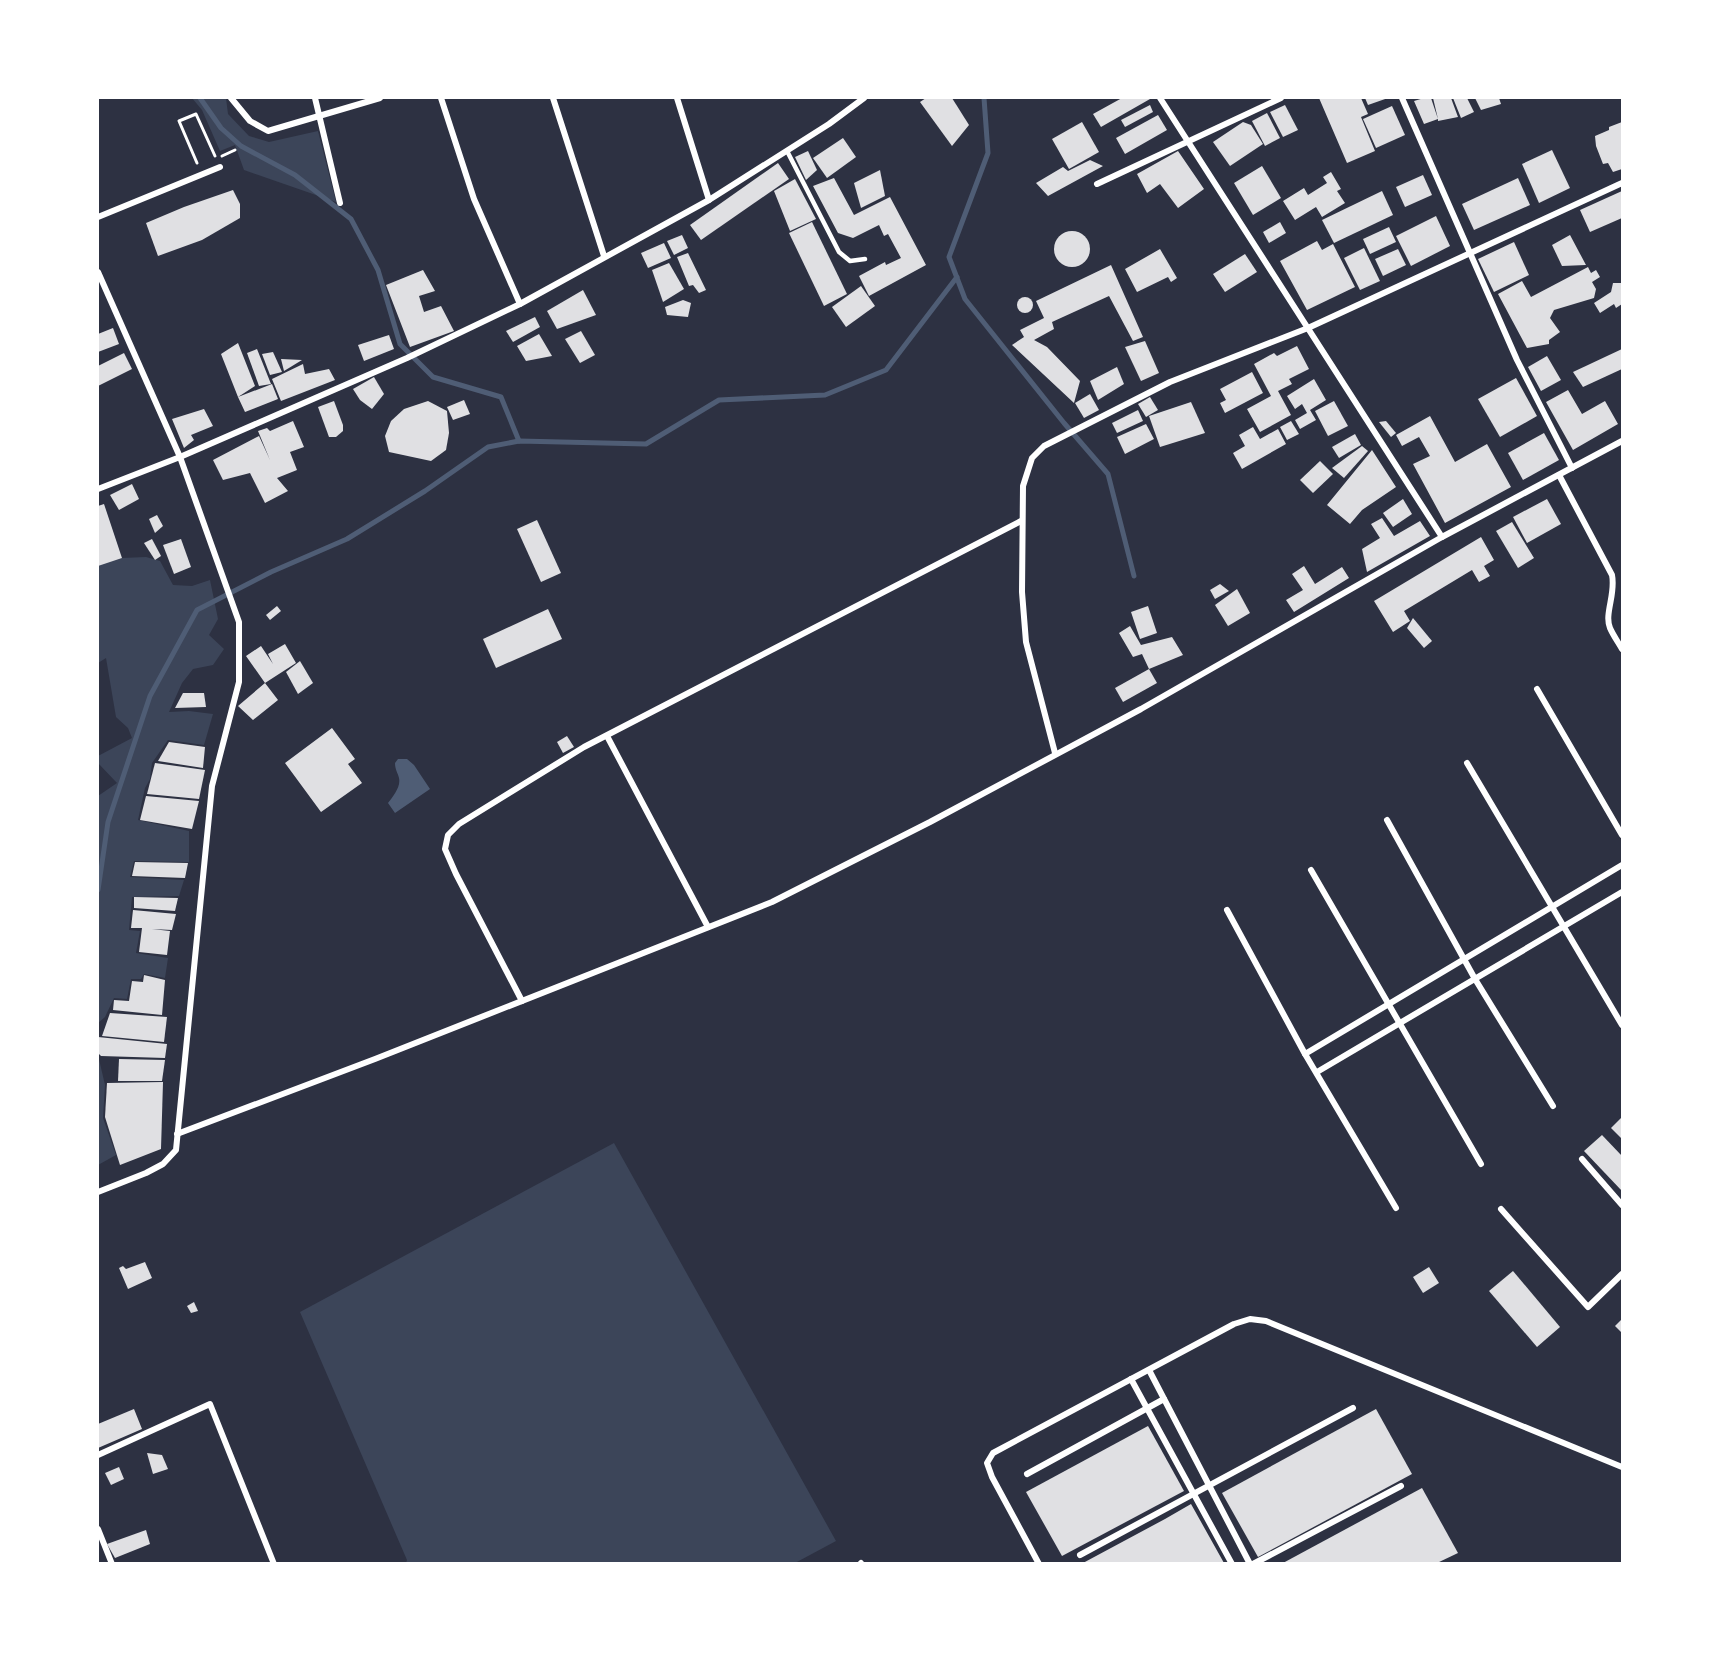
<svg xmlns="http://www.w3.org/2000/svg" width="1720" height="1661" viewBox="0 0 1720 1661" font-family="Manrope,sans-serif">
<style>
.green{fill:#3c4559}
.water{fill:#4f5d75}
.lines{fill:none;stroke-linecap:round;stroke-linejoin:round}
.stream{stroke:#4f5d75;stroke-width:5}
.building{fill:#e0e0e3}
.path{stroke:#fff;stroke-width:3}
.service{stroke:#fff;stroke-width:4.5}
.minor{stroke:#fff;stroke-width:6}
</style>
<rect width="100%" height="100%" fill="#2d3142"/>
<g class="green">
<path d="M192 98H226L228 114 249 136 269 142 318 131 336 202 244 170 235 145 220 151 202 110Z"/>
<path d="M146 557 160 561 173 585 192 586 210 580 218 619 209 635 224 649 213 665 193 669 182 683 169 712 189 711 213 714 204 745 168 740 152 763 150 779 145 788 138 820 189 831V862L134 861 130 877 184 880 179 896 132 897 129 930 140 931 136 953 168 958 165 978 144 974 141 979H131L127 999 114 998 105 1017 98 1023V796L117 783 98 763V756L132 738 128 728 116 717 106 658 98 663V565L122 558Z"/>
<path d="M98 1055 105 1085 103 1118 116 1155 98 1165Z"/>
<path d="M614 1143 836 1541 795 1563H406L407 1560 300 1312Z"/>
</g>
<path class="water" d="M398 759H407L414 765 430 789 395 813 388 803C393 796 401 787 399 778 398 773 395 770 395 763Z"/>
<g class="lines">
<g class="stream">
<path d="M200 98 221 128 241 146 295 175 351 219 378 270 400 344 433 377 501 397 519 441"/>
<path d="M984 98 988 153 949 257 965 299 1064 423 1108 474 1134 576"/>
<path d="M98 890 108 822 150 696 197 610 271 572 347 539 425 491 488 447 519 441 646 444 719 400 825 395 886 370 957 277"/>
</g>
</g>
<g class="building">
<path d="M926 98H952L969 125 952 146 920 102Z"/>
<path d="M1122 98H1149L1150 99 1101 127 1093 114Z"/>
<path d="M1319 98H1361L1368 114 1361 117 1375 151 1347 163Z"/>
<path d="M1365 98H1388L1368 105Z"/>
<path d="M1424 98H1431L1438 119 1433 98H1451L1458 117 1438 121V119L1424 124 1414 101Z"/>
<path d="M1453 98H1467L1474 112 1461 118Z"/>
<path d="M1475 98H1499L1501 104 1481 110Z"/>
<path d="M1150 105 1153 112 1125 127 1121 120Z"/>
<path d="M1285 105 1298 130 1283 137 1270 112Z"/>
<path d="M1392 106 1405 135 1376 148 1363 119Z"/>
<path d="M1267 113 1280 138 1265 146 1252 121Z"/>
<path d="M1158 115 1167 130 1125 154 1116 138Z"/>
<path d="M1082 122 1099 152 1069 169 1052 139Z"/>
<path d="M1243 122 1251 125 1263 144 1230 166 1213 142Z"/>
<path d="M1622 122V169L1613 172 1608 163 1603 164 1596 146 1595 136 1609 130V127Z"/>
<path d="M843 138 856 157 827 178 813 158Z"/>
<path d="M1552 150 1570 188 1539 203 1522 164Z"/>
<path d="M808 151 817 170 806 180 795 157Z"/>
<path d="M1178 151 1204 189 1178 208 1160 184 1147 193 1137 174Z"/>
<path d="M1090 160 1103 166 1048 196 1036 183 1063 167 1068 171Z"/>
<path d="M778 163 789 179 701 240 690 225Z"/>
<path d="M1262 166 1281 198 1253 215 1234 183Z"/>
<path d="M880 170 885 196 861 208 854 183Z"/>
<path d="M1331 172 1341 189 1337 191 1345 203 1322 217 1316 207 1295 220 1283 201 1304 188 1308 195 1327 183 1323 177Z"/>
<path d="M1423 175 1432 195 1405 207 1396 187Z"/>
<path d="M834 178 854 215 890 197 926 265 869 296 859 276 885 262 886 265 901 258 888 234 884 236 879 225 853 238 838 233 813 186Z"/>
<path d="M1518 178 1530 205 1474 230 1462 204Z"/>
<path d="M795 179 816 219 790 231 774 191Z"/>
<path d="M233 190 240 204V218L202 240 158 256 146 223 184 207Z"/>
<path d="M1382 191 1393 215 1334 243 1322 220Z"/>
<path d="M1622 191V218L1590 232 1580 210Z"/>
<path d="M1436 216 1450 246 1411 266 1396 236Z"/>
<path d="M812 222 847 294 824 306 789 233Z"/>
<path d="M1280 222 1286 233 1269 243 1263 232Z"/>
<path d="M1389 227 1396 242 1370 254 1363 239Z"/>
<circle cx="1072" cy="249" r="18"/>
<path d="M682 235 688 248 674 255 667 241Z"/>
<path d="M1570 235 1586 265 1562 266 1552 245Z"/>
<path d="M1317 241 1322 250 1333 244 1355 287 1307 310 1280 261Z"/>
<path d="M1514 242 1529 275 1494 292 1478 259Z"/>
<path d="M664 243 671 258 648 268 641 253Z"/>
<path d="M1364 248 1380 281 1360 290 1344 258Z"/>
<path d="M1160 249 1177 278 1171 282 1168 277 1137 292 1125 269Z"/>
<path d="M1398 249 1406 265 1383 276 1375 259Z"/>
<path d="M688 253 706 290 699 293 693 285 689 286 677 257Z"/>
<path d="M1245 254 1257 272 1225 292 1213 274Z"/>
<path d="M669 263 684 289 663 302 652 270Z"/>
<path d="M1111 265 1143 337 1133 341 1109 296 1052 322 1054 329 1034 340 1047 347 1080 381 1074 403 1012 345 1024 337 1020 330 1044 318 1036 301Z"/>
<path d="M1588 267 1591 273 1596 270 1600 277 1592 282 1596 289 1594 298 1554 310 1550 318 1560 332 1549 340V344L1527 348 1498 294 1522 281 1531 297Z"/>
<path d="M423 270 435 291 419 296 424 312 441 306 454 331 410 347 386 285Z"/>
<path d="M1613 283H1622V304L1616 308 1614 304 1600 313 1594 303 1611 292Z"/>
<path d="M861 286 875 306 846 327 832 307Z"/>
<path d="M583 290 596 315 557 329 547 311Z"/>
<circle cx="1025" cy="305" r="8"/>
<path d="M683 300 691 303 688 317 667 315 665 307Z"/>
<path d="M535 317 540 327 513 342 506 331Z"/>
<path d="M113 328 119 344 98 352V334Z"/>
<path d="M581 331 595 355 580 363 565 339Z"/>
<path d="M539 334 552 356 526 361 517 346Z"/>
<path d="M389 335 394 349 364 361 358 345Z"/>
<path d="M1145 341 1159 373 1141 381 1125 347Z"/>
<path d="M238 343 255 386 238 397 272 384 278 399 245 412 238 397 221 354Z"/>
<path d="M1297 346 1309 369 1289 379 1292 384 1278 391 1291 415 1260 432 1247 409 1271 396 1254 364 1274 353 1277 356Z"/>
<path d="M257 349 271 384 259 386 247 353Z"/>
<path d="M1622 349V369L1583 387 1573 372Z"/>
<path d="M273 352 282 372 270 375 262 354Z"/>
<path d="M124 353 132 369 98 386V366Z"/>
<path d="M1547 356 1561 380 1541 391 1528 367Z"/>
<path d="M281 359 302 360 284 371Z"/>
<path d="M303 364 305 374 329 369 335 380 281 401 272 379Z"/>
<path d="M1117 367 1124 384 1098 400 1090 381Z"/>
<path d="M1252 372 1263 393 1225 413 1220 403 1226 400 1220 389Z"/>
<path d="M374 377 384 394 372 409 360 400 353 389Z"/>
<path d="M1516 378 1537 416 1500 437 1478 399Z"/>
<path d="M1314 379 1326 400 1310 410 1316 420 1300 429 1295 420 1307 413 1302 404 1295 409 1287 396Z"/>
<path d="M1568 390 1582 414 1605 401 1618 424 1573 450 1546 402Z"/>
<path d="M1090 394 1099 410 1084 418 1075 403Z"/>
<path d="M1150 397 1158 410 1146 417 1138 404Z"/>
<path d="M464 400 470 414 453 420 447 407Z"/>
<path d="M334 401 343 425V431L336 437H329L318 407Z"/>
<path d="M428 401 447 411 449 433 446 450 431 461 389 452 385 436 391 421 404 409Z"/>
<path d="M1334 401 1348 426 1328 436 1315 411Z"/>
<path d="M1191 402 1205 433 1160 447 1149 416Z"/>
<path d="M204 409 213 426 191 435 194 440 184 448 172 419Z"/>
<path d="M1138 410 1143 421 1117 433 1112 423Z"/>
<path d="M1430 416 1455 462 1487 444 1511 487 1445 523 1413 464 1430 456 1419 437 1402 446 1396 435Z"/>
<path d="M293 421 304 447 290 452 297 470 277 478 288 491 265 503 250 473 223 480 213 460 259 436 270 460 258 431 267 428 270 431Z"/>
<path d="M1291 421 1299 434 1287 440 1280 427Z"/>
<path d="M1386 421 1396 433 1391 437 1379 422Z"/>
<path d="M1146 424 1154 439 1125 454 1117 437Z"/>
<path d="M1253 427 1260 439 1278 429 1286 444 1242 469 1233 453 1245 446 1239 435Z"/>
<path d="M1544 433 1559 460 1523 480 1508 453Z"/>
<path d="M1355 434 1361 445 1339 458 1332 447Z"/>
<path d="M1362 446 1368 451 1344 478 1332 468Z"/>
<path d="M1372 450 1396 487 1362 510 1350 524 1327 505Z"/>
<path d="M1320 461 1333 474 1313 493 1300 480Z"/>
<path d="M132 484 139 499 119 510 110 495Z"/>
<path d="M1403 499 1412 514 1393 527 1383 513Z"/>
<path d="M1547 499 1561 524 1527 543 1513 517Z"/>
<path d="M104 504 122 558 98 566V506Z"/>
<path d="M157 515 163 526 155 533 149 519Z"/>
<path d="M1382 518 1394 536 1420 521 1430 536 1367 572 1362 549 1380 538 1371 524Z"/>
<path d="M537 520 561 573 541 582 517 529Z"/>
<path d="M1512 522 1534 558 1518 568 1496 531Z"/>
<path d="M1481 537 1494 560 1484 566 1490 576 1479 582 1472 570 1404 611 1410 621 1393 632 1374 601Z"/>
<path d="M152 539 161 556 155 560 144 543Z"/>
<path d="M181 539 191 567 174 574 163 545Z"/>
<path d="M1304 566 1315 584 1342 567 1349 578 1294 612 1286 600 1303 590 1292 574Z"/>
<path d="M1220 584 1229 591 1215 599 1210 590Z"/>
<path d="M1237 589 1250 613 1228 626 1215 605Z"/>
<path d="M277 606 281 611 270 620 266 615Z"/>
<path d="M1148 606 1157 633 1140 639 1131 612Z"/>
<path d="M548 609 562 639 496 668 483 639Z"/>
<path d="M1413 618 1432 641 1424 648 1407 628Z"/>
<path d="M1130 626 1141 645 1172 637 1183 655 1149 669 1142 654 1133 657 1119 633Z"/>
<path d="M285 644 296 663 265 683 278 700 253 720 238 706 265 683 246 656 261 646 273 664 268 654Z"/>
<path d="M300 661 313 683 298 694 286 672Z"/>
<path d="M1149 669 1157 683 1123 702 1115 688Z"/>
<path d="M183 693H204L206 707 175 708Z"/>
<path d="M332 728 355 759 348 764 362 783 321 812 285 763Z"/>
<path d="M567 736 574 747 563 753 557 742Z"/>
<path d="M169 742 205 747 203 768 158 761Z"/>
<path d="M155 763 205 770 199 799 147 794Z"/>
<path d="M146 796 199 801 192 829 140 820Z"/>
<path d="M135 862 188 863 185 878 132 876Z"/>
<path d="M134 897 178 898 175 911 134 908Z"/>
<path d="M133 910 176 914 172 930 152 929 170 931 167 955 139 952 142 928H131Z"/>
<path d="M144 975 165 980 162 1015 113 1010 114 1000 129 1001 132 981 143 982Z"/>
<path d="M110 1013 167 1017 164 1042 102 1036Z"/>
<path d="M98 1037 167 1044 165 1058 101 1056 98 1053Z"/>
<path d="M119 1059 165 1060 162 1081H118Z"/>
<path d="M163 1082 161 1149 120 1165 105 1117 107 1083Z"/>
<path d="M1622 1117V1139L1611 1128Z"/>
<path d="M1602 1135 1622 1156V1191L1584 1151Z"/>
<path d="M145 1262 152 1278 128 1289 119 1268 123 1266 126 1269Z"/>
<path d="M1429 1267 1439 1283 1423 1293 1413 1277Z"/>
<path d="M1513 1271 1560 1327 1537 1347 1489 1291Z"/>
<path d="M194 1302 198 1311 191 1313 187 1306Z"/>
<path d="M1622 1319V1333L1615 1326Z"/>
<path d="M134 1409 142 1429 98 1448V1424Z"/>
<path d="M1376 1409 1412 1474 1258 1557 1222 1493Z"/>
<path d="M1148 1426 1184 1491 1062 1556 1026 1492Z"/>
<path d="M147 1453 162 1455 168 1469 153 1474Z"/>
<path d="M119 1467 124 1479 111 1485 105 1473Z"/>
<path d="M1422 1488 1458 1553 1437 1563H1283Z"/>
<path d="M1191 1504 1224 1563H1083L1165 1519Z"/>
<path d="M146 1530 150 1544 115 1558 107 1544Z"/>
</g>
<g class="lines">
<g class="path">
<path d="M222 156 235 150"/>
<path d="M197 163 179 121 196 114 215 156"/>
</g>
<path class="service" d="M787 151 839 252 850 261 865 259"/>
<g class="minor">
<path d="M231 98 250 121 268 131 380 98"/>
<path d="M315 98 340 203"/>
<path d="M441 98 474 199 520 304"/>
<path d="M553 98 604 256"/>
<path d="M677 98 709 200"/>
<path d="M1160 98 1442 537"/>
<path d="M1402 98 1517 360 1572 468"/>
<path d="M1097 184 1281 98"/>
<path d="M98 217 220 167"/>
<path d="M98 272 180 457 239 622V682L212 786 176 1150 163 1164 146 1173 98 1192"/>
<path d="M1559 475 1612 575C1616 594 1604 614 1610 628 1613 635 1618 642 1622 649"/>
<path d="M98 489 180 457 407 358 520 304 709 200 829 124 864 98"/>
<path d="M1537 689 1622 835"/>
<path d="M607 736 708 927"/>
<path d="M1055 753 1026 642 1022 592 1023 486 1032 458 1044 446 1170 382 1308 328 1622 183"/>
<path d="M1467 763 1622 1025"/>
<path d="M1387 820 1475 979 1553 1106"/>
<path d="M1311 870 1481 1164"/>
<path d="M1227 910 1305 1054 1396 1208"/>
<path d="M522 1001 456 874 445 849 448 835 459 824 584 747 1021 521"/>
<path d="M1305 1054 1622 865"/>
<path d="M1317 1072 1622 892"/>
<path d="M177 1134 375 1059 772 902 930 822 1141 709 1442 537 1622 441"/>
<path d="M1582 1159 1622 1205"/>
<path d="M1501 1209 1588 1307 1622 1274"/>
<path d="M1149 1370 1250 1564"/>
<path d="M1131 1379 1232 1564"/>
<path d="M98 1455 210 1404 274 1564"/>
<path d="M1027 1474 1164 1399"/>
<path d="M98 1529 112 1564"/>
<path d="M1080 1555 1353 1408"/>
<path d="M860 1564 861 1563"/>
<path d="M1039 1564 992 1477 987 1463 993 1453 1234 1324 1250 1319 1266 1321 1622 1467"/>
<path d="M1253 1564 1401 1486"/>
</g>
</g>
<rect width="1720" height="1661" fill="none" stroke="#ffffff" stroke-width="198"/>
</svg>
